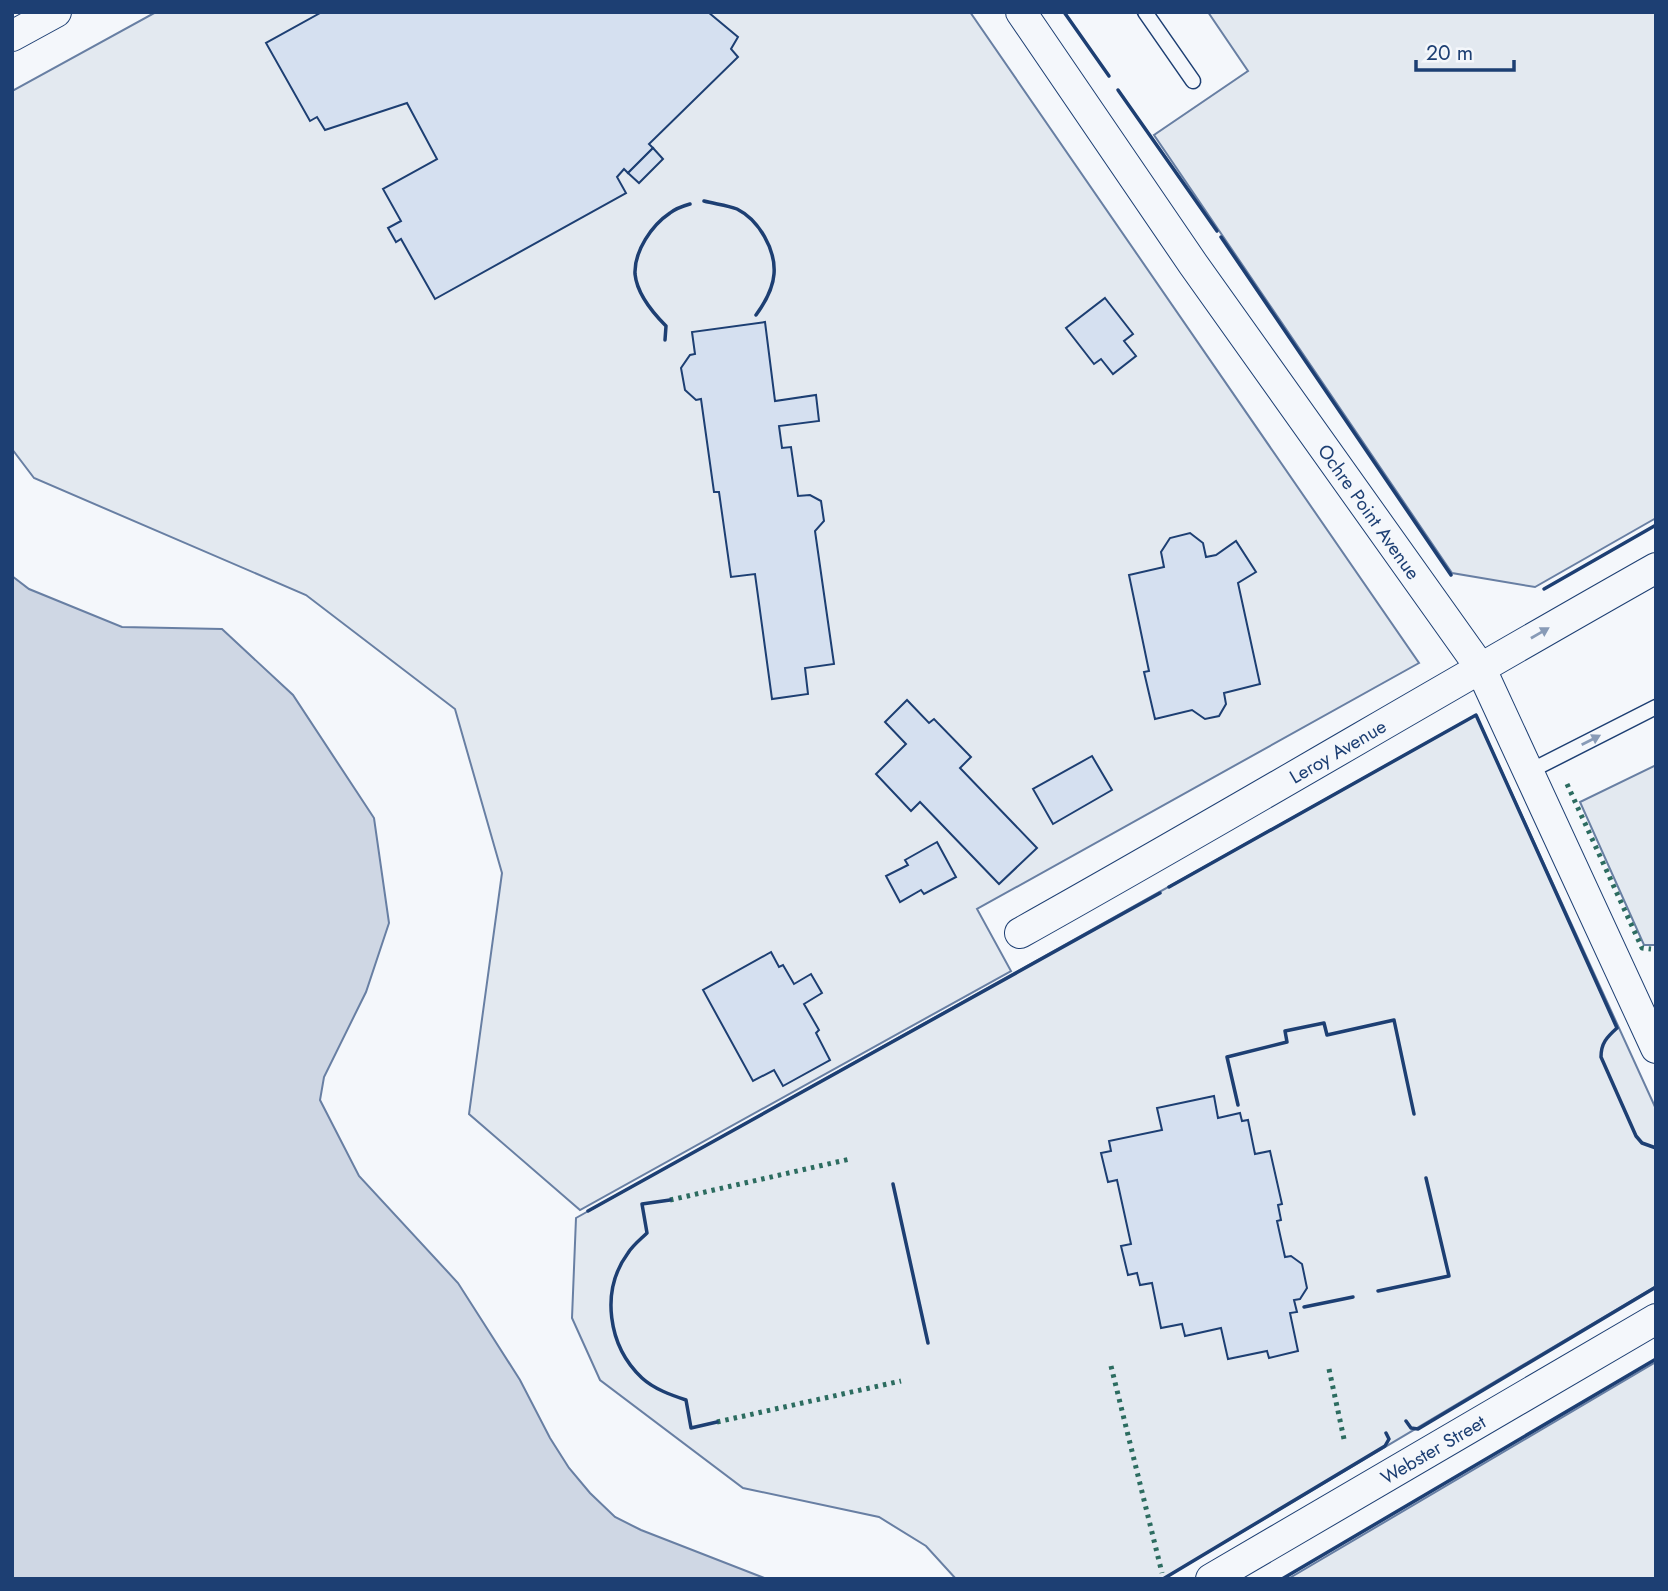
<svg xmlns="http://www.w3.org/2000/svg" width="1668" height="1591" viewBox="0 0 1668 1591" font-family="Jost,sans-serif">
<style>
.green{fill:#e3e9f0;stroke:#687fa3;stroke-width:2}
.water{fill:#cfd7e4;stroke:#687fa3;stroke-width:2}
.building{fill:#d5e0f0;stroke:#1d3f73;stroke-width:2}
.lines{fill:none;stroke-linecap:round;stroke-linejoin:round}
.lane-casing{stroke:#1d3f73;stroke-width:17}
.street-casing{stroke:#1d3f73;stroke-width:32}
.lane{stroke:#f4f7fb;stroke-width:14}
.street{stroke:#f4f7fb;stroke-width:30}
.hedge{stroke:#2c6c60;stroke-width:5;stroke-dasharray:3.5 5;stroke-linecap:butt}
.wall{stroke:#1d3f73;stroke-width:3.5}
.oneway{fill:#889bb7}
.labels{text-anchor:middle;stroke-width:5;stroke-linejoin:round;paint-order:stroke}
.street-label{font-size:19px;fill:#1d3f73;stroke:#f4f7fb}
</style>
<rect width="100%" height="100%" fill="#f4f7fb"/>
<g class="green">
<path d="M156 12H970L1419 663 977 909 1011 971 580 1210 469 1114 502 873 455 709 306 595 34 478 12 449V91Z"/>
<path d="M1208 12H1656V518L1535 587 1452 573 1154 135 1248 71Z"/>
<path d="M1476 715 1656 1109V1286L1163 1579H956L926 1546 879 1517 743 1488 600 1380 572 1318 576 1218Z"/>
<path d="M1656 765V945H1644L1580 802Z"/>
<path d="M1656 1362V1579H1288Z"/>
</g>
<path class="water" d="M12 576 29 589 122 627 222 629 293 695 374 818 389 923 366 992 324 1077 320 1100 359 1176 458 1283 520 1380 550 1438 569 1468 590 1493 615 1517 641 1530 767 1579H12Z"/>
<g class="building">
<path d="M322 12H708L738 37 731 49 738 57 649 144 653 148 628 173 624 169 617 177 626 193 435 299 401 239 396 242 388 228 401 221 383 189 437 159 407 103 325 130 317 117 310 121 266 43Z"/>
<path d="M653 148 663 159 639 183 628 173Z"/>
<path d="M1105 298 1133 334 1124 341 1136 356 1113 374 1101 359 1094 364 1066 328Z"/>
<path d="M765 322 775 401 816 395 819 421 779 426 782 448 791 447 798 496 810 495 821 501 824 521 815 531 834 664 805 668 808 694 772 699 755 574 731 577 719 492H714L701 399 696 400 685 390 681 368 690 355 695 354 692 332Z"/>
<path d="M1190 533 1203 543 1206 557 1216 555 1236 541 1256 572 1238 583 1260 684 1224 693 1226 704 1219 716 1205 719 1192 710 1155 719 1144 672 1149 671 1129 575 1164 567 1161 552 1170 538Z"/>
<path d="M907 700 929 723 934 719 971 757 960 768 1037 848 999 884 920 802 911 811 876 774 906 744 885 722Z"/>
<path d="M1092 756 1112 790 1053 824 1033 789Z"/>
<path d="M937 842 956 877 924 894 921 890 900 902 886 876 908 865 905 860Z"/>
<path d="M771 952 779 967 783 965 794 984 811 974 822 993 804 1004 819 1030 816 1033 830 1060 783 1086 774 1070 753 1081 703 990Z"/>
<path d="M1214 1096 1218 1118 1240 1113 1242 1121 1248 1120 1255 1154 1270 1151 1282 1204 1278 1205 1281 1220 1277 1221 1285 1257 1291 1256 1302 1264 1307 1288 1300 1299 1294 1300 1297 1312 1290 1313 1298 1351 1269 1358 1267 1351 1228 1359 1221 1328 1185 1336 1182 1324 1161 1328 1152 1283 1140 1285 1137 1273 1128 1275 1121 1246 1131 1244 1117 1180 1108 1182 1101 1153 1111 1151 1109 1141 1162 1130 1157 1108Z"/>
</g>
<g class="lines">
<g class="lane-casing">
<g id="lane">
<path d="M1145 12 1193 81"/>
<path d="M1530 771 1656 707"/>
</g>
</g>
<g class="street-casing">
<g id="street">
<path id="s1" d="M1021 12 1193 264 1480 667 1656 1048"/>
<path d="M12 36 56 12"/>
<path id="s2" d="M1020 933C1233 814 1443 688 1656 568"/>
<path id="s3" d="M1211 1579 1656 1319"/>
</g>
</g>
<use href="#lane" class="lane"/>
<use href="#street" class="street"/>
<g class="hedge">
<path d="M1567 784 1642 948 1651 949"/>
<path d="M670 1200 850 1159"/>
<path d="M1111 1366 1162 1573"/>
<path d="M1329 1369 1344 1439"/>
<path d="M717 1422 901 1381"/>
</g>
<g class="wall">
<path d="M1064 12 1109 76"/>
<path d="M1118 90 1217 231"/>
<path d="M704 201C715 204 727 205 737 209 759 220 776 250 774 274 773 289 764 304 756 315"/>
<path d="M1221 237 1451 575"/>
<path d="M665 340 666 326C652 312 637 294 635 274 634 251 652 225 670 213 675 209 683 206 690 204"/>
<path d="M1544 589 1656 525"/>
<path d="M1169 887 1476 715 1617 1028C1607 1037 1601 1043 1601 1057L1636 1136 1642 1143 1656 1148"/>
<path d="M1238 1105 1227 1057 1287 1042 1285 1031 1324 1023 1327 1035 1394 1020 1414 1114"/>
<path d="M893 1184 928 1343"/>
<path d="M670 1200 642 1204 647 1233C641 1239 633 1245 628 1253 600 1291 608 1346 642 1378 654 1389 671 1395 686 1400L691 1428 717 1422"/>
<path d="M588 1211 1160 893"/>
<path d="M1378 1291 1449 1276 1426 1178"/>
<path d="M1304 1307 1353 1297"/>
<path d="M1406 1421 1411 1428 1418 1429 1656 1287"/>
<path d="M1163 1579 1385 1446 1389 1439 1386 1433"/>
<path d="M1282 1579 1656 1359"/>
</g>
</g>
<defs><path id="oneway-solid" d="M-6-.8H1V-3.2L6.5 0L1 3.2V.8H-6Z" transform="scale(1.75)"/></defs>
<g class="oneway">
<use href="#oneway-solid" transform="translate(1540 633) rotate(-30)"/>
<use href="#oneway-solid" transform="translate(1591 740) rotate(-27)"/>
</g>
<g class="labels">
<g class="street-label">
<text dy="7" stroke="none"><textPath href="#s1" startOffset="609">Ochre Point Avenue</textPath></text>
<text dy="7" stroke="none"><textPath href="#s2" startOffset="366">Leroy Avenue</textPath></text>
<text dy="7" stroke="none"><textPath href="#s3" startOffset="257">Webster Street</textPath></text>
</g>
</g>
<rect width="1668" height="1591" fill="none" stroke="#1d3f73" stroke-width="28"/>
<path d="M1416 60v10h98v-10" fill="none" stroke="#1d3f73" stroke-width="3.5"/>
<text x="1426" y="60" font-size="21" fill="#1d3f73" stroke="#f4f7fb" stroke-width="5" paint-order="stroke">20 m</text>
</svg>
